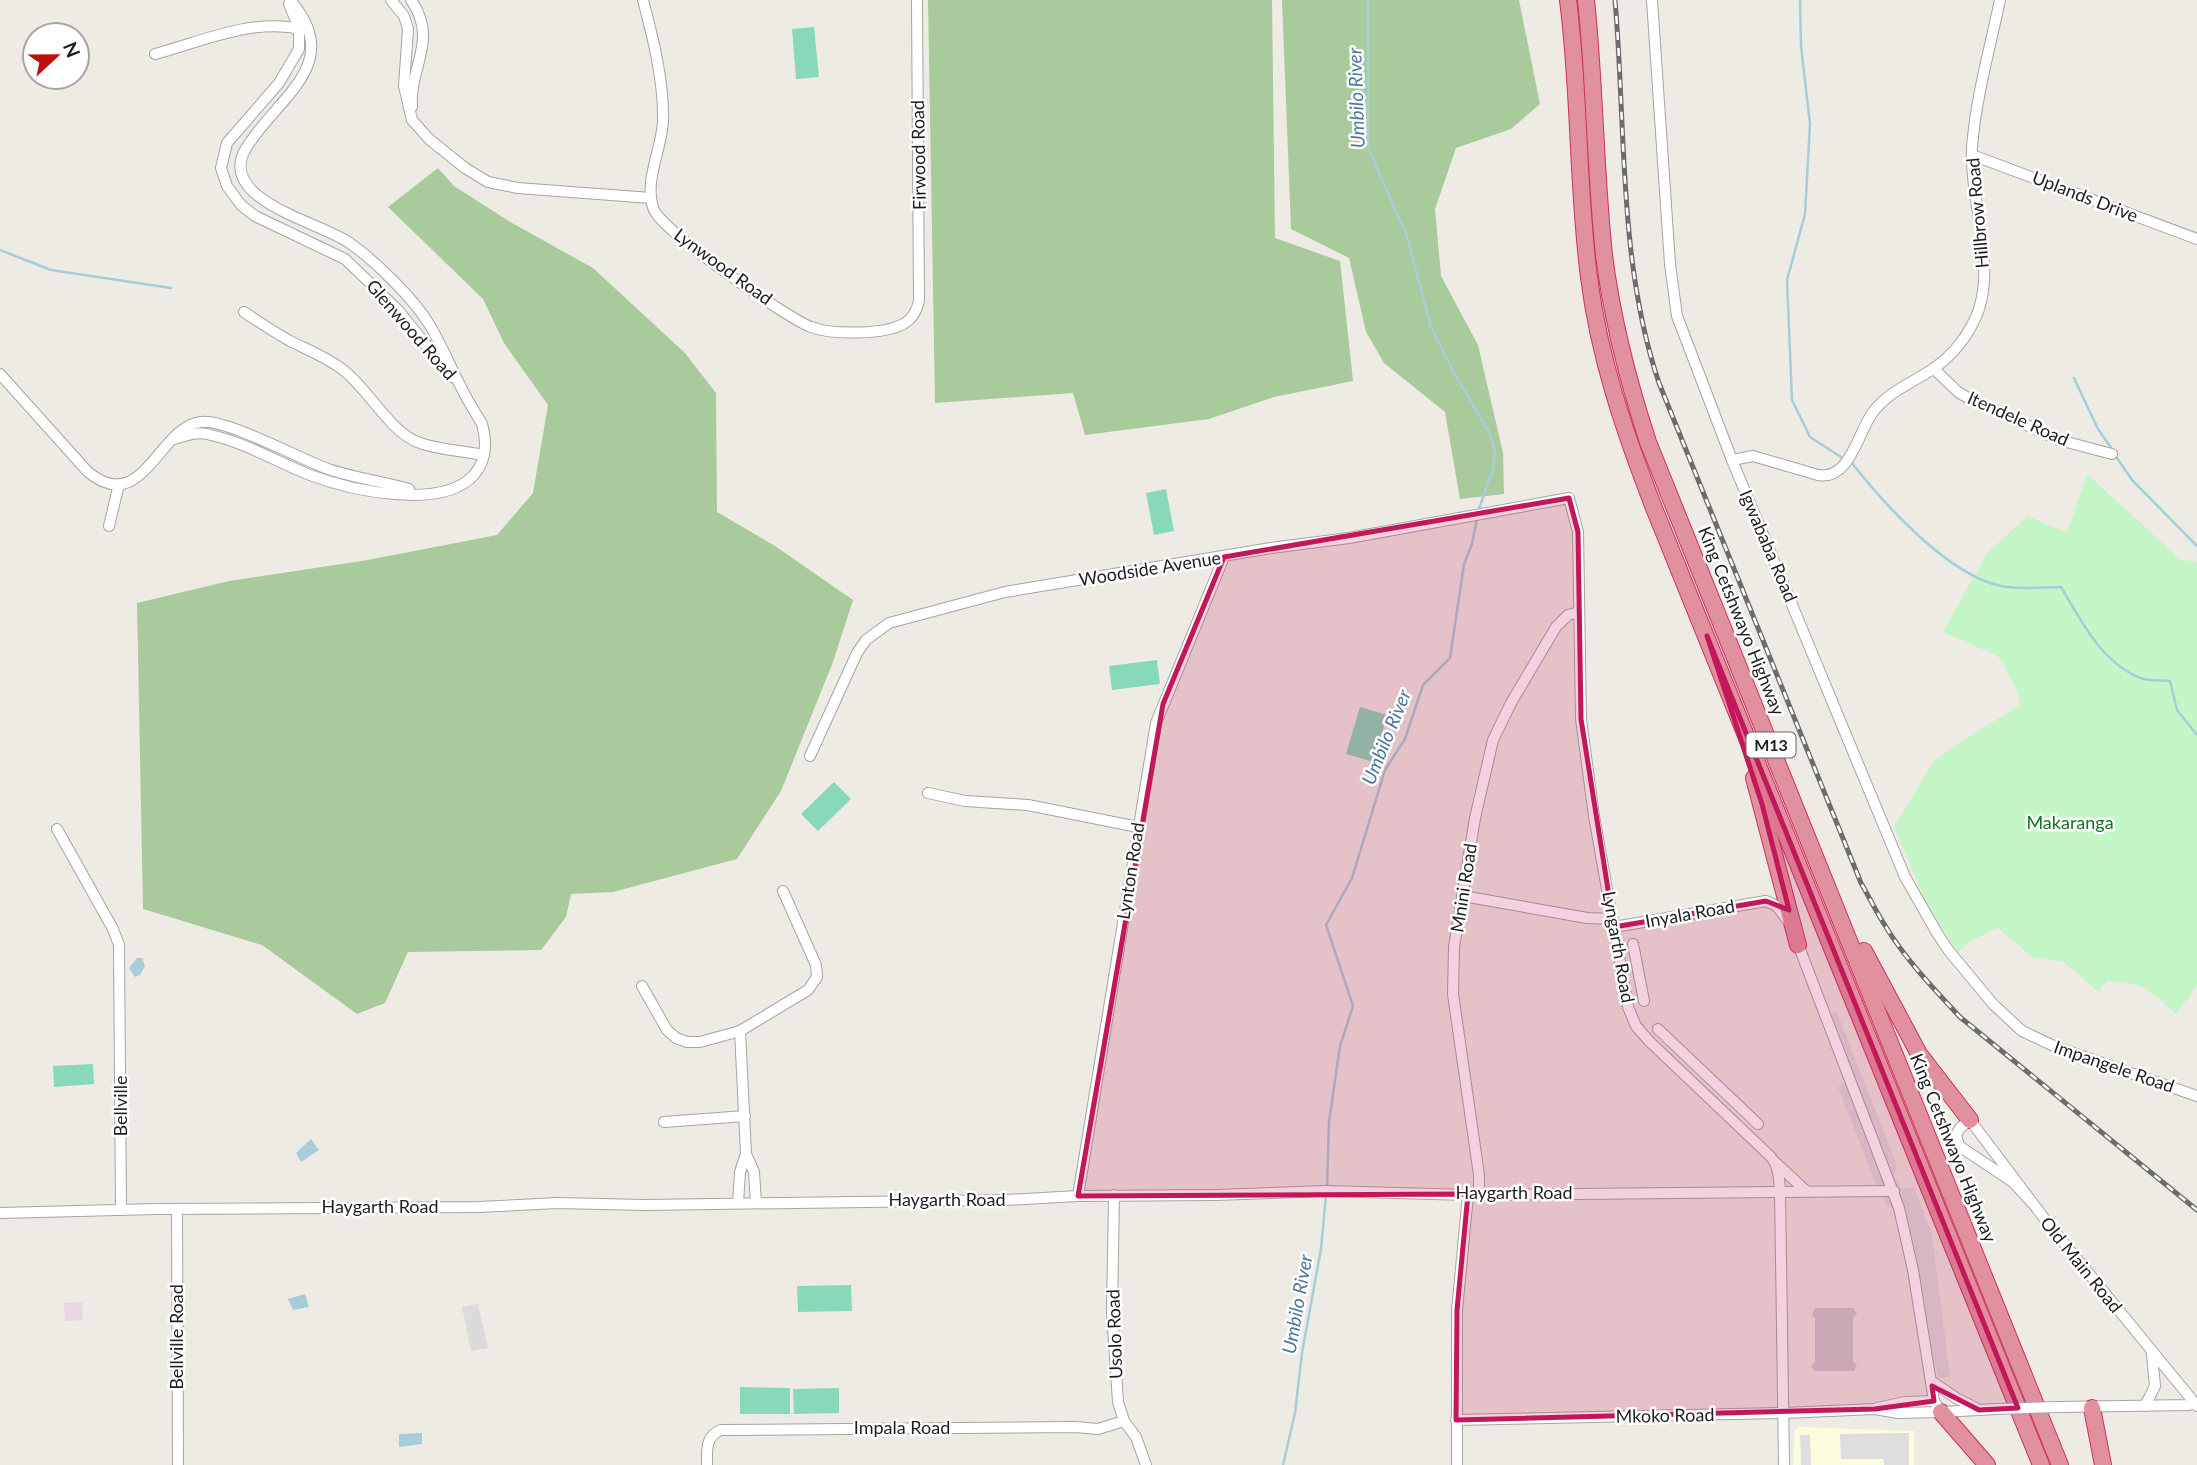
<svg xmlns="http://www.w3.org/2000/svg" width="2197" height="1465" viewBox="0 0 2197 1465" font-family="Lato,sans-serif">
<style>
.residential{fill:#dcdbdb}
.industrial{fill:#e7d7e4}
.education{fill:#fcfddf}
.religious{fill:#ccc}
.forest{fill:#a9cb9c}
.park{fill:#c4f6c8}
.pitch{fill:#87d9ba}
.parking{fill:#dedede}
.water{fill:#a7cdd9}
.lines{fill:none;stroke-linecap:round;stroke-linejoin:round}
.stream{stroke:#a7cdd9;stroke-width:2.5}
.minor-casing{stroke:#a5a5a5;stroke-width:12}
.highway-casing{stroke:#cf2f63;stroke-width:18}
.minor{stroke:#fff;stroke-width:10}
.highway{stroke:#e1919e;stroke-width:16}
.rail-casing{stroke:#6c6c6c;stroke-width:5}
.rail{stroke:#fff;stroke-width:2.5;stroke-dasharray:8;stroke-linecap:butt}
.minor-bridge-casing{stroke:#a5a5a5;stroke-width:12;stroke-linecap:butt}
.minor-bridge{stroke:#fff;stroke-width:10}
.marked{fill:#c2185b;fill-opacity:0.2;stroke:#c2185b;stroke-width:5;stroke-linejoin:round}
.labels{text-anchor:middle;stroke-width:5;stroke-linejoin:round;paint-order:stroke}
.shield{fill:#fff;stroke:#626262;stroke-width:2}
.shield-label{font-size:16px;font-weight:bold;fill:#1e1e1e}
.street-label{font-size:18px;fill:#1e1e1e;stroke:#fff}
.park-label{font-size:18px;fill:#12751c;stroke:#fff}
.water-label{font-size:19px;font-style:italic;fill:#4d76a0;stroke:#fff}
</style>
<rect width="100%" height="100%" fill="#eeebe4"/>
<path class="residential" d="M478 1304 488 1348 471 1351 462 1307Z"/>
<path class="industrial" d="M82 1302 83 1320 65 1321 64 1303Z"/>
<path class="education" d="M1799 1427 1914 1431V1465H1793L1795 1430Z"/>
<path class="religious" d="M1815 1308H1853L1857 1314 1853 1318V1362L1857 1365 1854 1371H1816L1813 1369 1811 1366 1815 1362V1318L1812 1315Z"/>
<g class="forest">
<path d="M928 0H1272L1275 238 1340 261 1353 381 1274 397 1209 419 1085 435 1073 393 935 403Z"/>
<path d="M1282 0H1519L1540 104 1511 129 1456 148 1435 209 1441 276 1478 345 1503 453 1504 494 1460 499 1445 412 1384 363 1366 332 1349 258 1291 229Z"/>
<path d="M438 168 454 186 512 223 593 268 685 353 716 393 717 512 775 546 853 600 833 662 781 791 737 859 613 892 571 894 566 917 541 950 408 952 385 1003 357 1014 262 945 143 909 137 603 229 581 368 560 497 535 533 493 548 405 504 343 483 299 388 207Z"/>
</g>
<path class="park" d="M2087 474 2181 560 2197 562V986L2176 1014C2149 990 2145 982 2107 981L2098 992 2064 962 2032 957 1998 928 1971 941 1958 952 1928 907 1894 827 1933 762 1954 746 2020 705 2016 688 1998 656 1943 632 1987 553 2028 516 2067 533Z"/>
<g class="pitch">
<path d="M814 27 819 77 796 79 792 29Z"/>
<path d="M1166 489 1174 531 1154 535 1146 493Z"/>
<path d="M1157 660 1160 684 1112 690 1109 666Z"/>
<path d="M1360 707 1387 715 1374 762 1346 754Z"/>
<path d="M834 782 851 799 818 831 801 814Z"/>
<path d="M93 1064 94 1084 54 1087 53 1066Z"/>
<path d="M851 1285 852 1311 798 1312 797 1286Z"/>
<path d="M740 1387 790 1388V1414H740Z"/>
<path d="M839 1388V1413L794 1414 793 1389Z"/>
</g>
<g class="parking">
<path d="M1837 1012 1897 1166 1894 1177 1901 1188H1914L1932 1234 1950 1377 1938 1378 1903 1211 1888 1207 1876 1184 1838 1087 1855 1077 1832 1014Z"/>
<path d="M1909 1433V1465H1884L1883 1459H1841L1840 1434Z"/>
<path d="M1800 1435H1810L1811 1465H1801Z"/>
</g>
<g class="water">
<path d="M137 958H142L145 966 140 975 135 977 129 968Z"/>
<path d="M311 1139 319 1150 301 1162 296 1153Z"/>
<path d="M305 1294 309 1307 293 1310 288 1299Z"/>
<path d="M422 1433V1444L399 1447V1434Z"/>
</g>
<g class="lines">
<g class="stream">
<path d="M1368 0V148L1407 236 1431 327 1454 373 1489 432 1495 452 1493 468 1479 509"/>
<path d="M1800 0 1801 46 1810 124 1805 214 1787 280 1792 400 1810 437 1841 457"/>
<path d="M0 250 51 270 171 288"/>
<path d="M2074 378 2098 429 2112 449"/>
<path d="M2115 455 2132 480 2197 546"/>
<path d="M1852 463C1884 504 1948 575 2001 586 2019 590 2042 587 2061 587 2082 622 2102 664 2143 679 2151 681 2161 680 2170 681L2177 710 2197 735"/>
<path d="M1327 1188 1329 1122 1340 1046 1353 1006 1326 925 1352 878 1385 770 1405 739 1423 685 1450 658 1464 564 1472 544 1477 519"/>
<path d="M1283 1465 1295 1413 1302 1353 1321 1249 1326 1195"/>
</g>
<g class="minor-casing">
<g id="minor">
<path d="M391 0 404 16 408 29 404 86 412 120 429 139 465 168 488 182 518 188 651 198"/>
<path d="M411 0C439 40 409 67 412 107"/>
<path d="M643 0C653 38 664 81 663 121 662 149 643 182 654 210 664 232 785 317 811 327 832 335 886 335 905 323 913 318 917 310 919 301L917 0"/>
<path d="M1652 0 1670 264 1677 316 1732 460 1905 877 1937 933 1949 951 1993 1004 2022 1031 2056 1047 2197 1096"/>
<path d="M289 4 299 28V49L279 83 227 143 221 168 227 186 241 205 255 216 345 259 398 310 452 377"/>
<path d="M155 54C203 41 252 18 302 29"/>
<path d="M1972 155 2197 239"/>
<path d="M244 312C259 322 274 332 290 341 308 350 326 357 342 369 369 389 390 433 420 443 440 450 464 451 484 455"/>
<path d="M1934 369 1958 392 1968 398 2059 440 2112 454"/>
<path d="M0 374 88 472C143 517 158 427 201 422 228 419 301 460 331 470 356 478 384 482 409 489"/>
<path d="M174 439C187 435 198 431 211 435 246 443 277 462 310 475 350 490 441 511 474 475 487 460 487 442 482 424 475 412 467 400 461 387 449 365 441 342 427 321 411 296 372 258 348 242 319 222 218 200 245 150 275 98 347 65 290 0"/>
<path d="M1732 460 1753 456 1818 475C1850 481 1858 432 1873 412 1889 391 1912 383 1933 369 1949 358 1963 342 1972 325 2001 273 1969 204 1972 147 1976 97 1990 48 2000 0"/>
<path d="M109 526 119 484"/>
<path d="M810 756 857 653 866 640 889 623 1005 592 1271 548 1349 538 1569 498 1578 532 1581 719 1594 816 1628 1007 1636 1026 1649 1041 1770 1156C1779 1166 1779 1178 1780 1191L1784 1465"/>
<path d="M928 793 965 801 1028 805 1138 827"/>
<path d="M57 829 113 929 119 945 121 1210"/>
<path d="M1463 896 1587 918 1613 919"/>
<path d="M1614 927 1766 901 1777 906 1788 921"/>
<path d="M1796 939 1899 1208 1913 1270 1934 1401 1941 1412"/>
<path d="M1633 944 1644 1001"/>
<path d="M642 986 667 1030 676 1038 687 1042H700L740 1031 808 990 817 977 816 965 783 891"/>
<path d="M1658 1029 1758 1124"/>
<path d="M740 1031 746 1154 754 1172 756 1203"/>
<path d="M664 1122 745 1116"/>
<path d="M1776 1163 1806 1191"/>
<path d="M1479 1194V1175L1453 994 1454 947 1475 818 1493 740 1511 703 1556 627 1568 615 1579 612"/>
<path d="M1114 1195 1112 1313 1118 1402 1124 1421 1136 1437 1146 1465"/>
<path d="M1078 1196 1156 723 1224 557"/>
<path d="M738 1203 740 1172 746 1154"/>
<path d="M2032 1203 2013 1182 1959 1146 1956 1135 1960 1128 1970 1120 2050 1226 2197 1406"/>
<path d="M177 1209 178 1465"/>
<path d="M0 1213 156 1209 479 1207 557 1203 645 1205 1005 1200 1078 1196 1216 1195 1326 1191 1468 1195 1894 1191"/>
<path d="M1931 1381 1956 1398 1976 1408"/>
<path d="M2145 1406 2155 1386 2152 1355"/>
<path d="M2059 1407 2189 1405 2193 1402"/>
<path d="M1877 1408 1905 1402 1934 1401"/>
<path d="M1456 1420 1784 1413 1875 1409 1898 1413 1941 1412 1997 1409"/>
<path d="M707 1465C707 1451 705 1436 721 1430L1075 1427 1098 1429 1124 1421"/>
<path d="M1457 1465V1310L1468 1195"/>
</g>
</g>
<g class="highway-casing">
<g id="highway">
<path d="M1568 0C1580 92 1577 185 1589 277 1599 358 1625 433 1654 508L2041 1465"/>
<path d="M1586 0C1595 85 1595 170 1604 255 1612 319 1628 381 1648 442L2060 1465"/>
<path d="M1754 778 1798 945"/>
<path d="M1864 951 1919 1054 1970 1120"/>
<path d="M2092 1408 2103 1465"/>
<path d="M1941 1412 1987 1465"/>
</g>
</g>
<use href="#minor" class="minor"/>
<use href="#highway" class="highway"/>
<g class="rail-casing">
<path id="rail" d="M1615 0C1626 126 1618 262 1659 383L1861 883C1869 897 1877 913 1886 927 1906 960 1934 989 1960 1017L2197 1210"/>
</g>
<use href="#rail" class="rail"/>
<g class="minor-bridge-casing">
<path id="minor-bridge" d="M1997 1409 2059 1407"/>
</g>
<use href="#minor-bridge" class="minor-bridge"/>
</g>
<path class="marked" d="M1569 498 1578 532 1581 719 1614 927 1766 901 1789 910 1762 804 1707 636 2018 1408 1979 1410 1932 1386 1934 1401 1875 1409 1456 1420 1457 1310 1468 1194 1078 1196 1163 704 1224 557Z"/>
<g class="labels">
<rect class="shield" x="1746.5" y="732.5" width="49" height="25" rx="5"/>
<g class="shield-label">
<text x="1771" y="751">M13</text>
</g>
<g class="street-label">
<text transform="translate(919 155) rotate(-91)" y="6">Firwood Road</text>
<text transform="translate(2085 197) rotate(21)" y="6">Uplands Drive</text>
<text transform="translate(1978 213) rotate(-95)" y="6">Hillbrow Road</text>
<text transform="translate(723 267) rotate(36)" y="6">Lynwood Road</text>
<text transform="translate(411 330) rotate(49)" y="6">Glenwood Road</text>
<text transform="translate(2018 419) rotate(24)" y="6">Itendele Road</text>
<text transform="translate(1768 546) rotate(67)" y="6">Igwababa Road</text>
<text transform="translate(1150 569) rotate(-9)" y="6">Woodside Avenue</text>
<text transform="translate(1741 621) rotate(68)" y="6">King Cetshwayo Highway</text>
<text transform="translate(1131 871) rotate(-81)" y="6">Lynton Road</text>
<text transform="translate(1464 888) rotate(-81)" y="6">Mnini Road</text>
<text transform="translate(1690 914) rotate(-10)" y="6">Inyala Road</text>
<text transform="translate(1618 947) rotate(80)" y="6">Lyngarth Road</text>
<text transform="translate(2114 1067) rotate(19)" y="6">Impangele Road</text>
<text transform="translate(121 1106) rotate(-90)" y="6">Bellville</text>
<text transform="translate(1953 1148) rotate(68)" y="6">King Cetshwayo Highway</text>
<text x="1514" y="1199">Haygarth Road</text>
<text x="947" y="1206">Haygarth Road</text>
<text x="380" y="1213">Haygarth Road</text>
<text transform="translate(2081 1265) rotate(51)" y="6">Old Main Road</text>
<text transform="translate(1115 1334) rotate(-92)" y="6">Usolo Road</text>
<text transform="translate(177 1337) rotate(-90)" y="6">Bellville Road</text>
<text transform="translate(1665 1416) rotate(-1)" y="6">Mkoko Road</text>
<text x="902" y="1434">Impala Road</text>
</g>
<g class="park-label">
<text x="2070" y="829">Makaranga</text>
</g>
<g class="water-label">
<text transform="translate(1356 98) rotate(-92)" y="7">Umbilo River</text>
<text transform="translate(1386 737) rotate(-68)" y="7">Umbilo River</text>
<text transform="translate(1297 1304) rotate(-80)" y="7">Umbilo River</text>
</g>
</g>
<g transform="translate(56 56) rotate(68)"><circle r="33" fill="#ffffff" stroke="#a5a5a5" stroke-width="2"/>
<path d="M0-5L12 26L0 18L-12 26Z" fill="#bf0f0c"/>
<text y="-10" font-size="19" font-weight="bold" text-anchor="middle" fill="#1e1e1e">N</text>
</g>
</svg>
